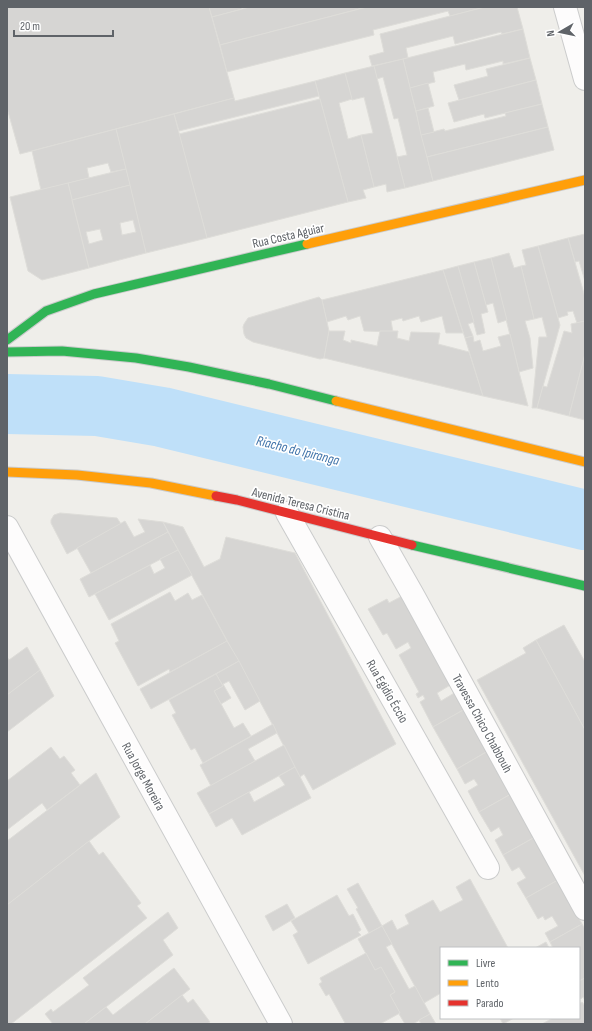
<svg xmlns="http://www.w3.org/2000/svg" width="592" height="1031" viewBox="0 0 592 1031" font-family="'Sofia Sans Condensed',sans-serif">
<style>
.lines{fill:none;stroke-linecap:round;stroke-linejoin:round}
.river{stroke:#bfe0f9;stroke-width:60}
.building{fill:#d6d5d3;stroke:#deddd9;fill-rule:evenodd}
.street-casing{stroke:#cbcccc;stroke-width:24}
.fast-casing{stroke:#cacacb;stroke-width:11}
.slow-casing{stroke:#cacacb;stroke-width:11}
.jam-casing{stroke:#cacacb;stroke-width:11}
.street{stroke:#fdfcfc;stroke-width:22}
.fast{stroke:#30b455;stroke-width:9}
.slow{stroke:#ff9f0a;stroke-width:9}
.jam{stroke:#e5322d;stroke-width:9}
.labels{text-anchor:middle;stroke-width:3.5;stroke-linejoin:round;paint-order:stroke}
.street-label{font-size:13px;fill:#5f6368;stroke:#fff}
.water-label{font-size:14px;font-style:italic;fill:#4174aa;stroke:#fff}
</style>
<rect width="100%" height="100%" fill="#efeeea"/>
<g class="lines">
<path class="river" d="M7 404 97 406 162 417 585 520"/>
</g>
<g class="building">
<path d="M7 7H209L234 98 20 154 7 108Z"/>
<path d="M209 7H241L242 9 212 17Z"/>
<path d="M250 7H367L220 45 212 17Z"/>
<path d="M367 7H485L450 16 448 11 373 30 374 35 227 72 220 45Z"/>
<path d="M485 7H517L523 29 502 34 501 32 455 44 453 36 406 48 408 58 372 66 369 56 384 52 380 34Z"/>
<path d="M523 29 530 58 503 64V61L466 70 465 64 433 72 435 82 410 88 403 59Z"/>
<path d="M530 58 536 80 459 100 454 85 488 76 486 69Z"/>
<path d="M403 59 433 181 405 188 397 157 407 155 398 118 394 119 383 77 377 79 374 66Z"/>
<path d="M374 66 405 188 387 192 386 184 374 187 361 135 373 133 364 97 352 100 345 73Z"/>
<path d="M345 73 352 99 339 103 348 139 361 135 374 187 363 190 366 198 348 202 315 81Z"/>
<path d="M536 80 542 104 485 118 484 114 454 122 448 103Z"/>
<path d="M315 81 319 96 179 131 174 114 234 98 235 101Z"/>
<path d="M428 83 434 106 416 111 410 88Z"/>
<path d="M320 99 348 202 207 238 179 134Z"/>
<path d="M542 104 548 127 427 157 421 135 444 129 445 131 506 116 505 113Z"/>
<path d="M428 108 434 132 421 135 416 111Z"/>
<path d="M174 114 207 238 146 253 116 129Z"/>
<path d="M548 127 554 150 433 181 427 157Z"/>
<path d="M116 129 126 169 111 172 108 163 87 168 89 178 41 190 32 151Z"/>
<path d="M126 169 130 185 72 200 68 183Z"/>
<path d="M68 183 89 268 42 280 28 271 10 197Z"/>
<path d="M130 185 146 253 89 268 72 200ZM133 220 136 232 122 235 120 223ZM100 229 103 240 89 244 86 232Z"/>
<path d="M585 234V281L579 261 575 262 568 238Z"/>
<path d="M568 238 585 297V321L577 323 573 311 567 312 568 315 558 318 538 246Z"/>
<path d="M538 246 560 325 537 408H532L539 337H547L542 317 534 319 521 266 526 265 522 250Z"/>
<path d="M509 253 514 268 521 266 534 319 525 321 530 338 533 368 519 372 491 258Z"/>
<path d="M491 258 507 320 498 323 493 303 486 305 474 262Z"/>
<path d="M474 262 488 312 481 314 485 333 477 335 458 266Z"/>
<path d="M458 266 474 322 468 324 473 336 465 338 443 270Z"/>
<path d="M443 270 463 333H446L442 316 421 322 419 316 403 321 402 318 391 321 393 332 364 331 360 316 348 320 346 316 327 322 322 300Z"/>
<path d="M319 297 322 300 329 331 324 358 320 359 253 342 246 338 244 334 243 327 244 324 248 318Z"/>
<path d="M585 321V354L569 416 537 408 543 386 547 387 564 331 572 333 571 324Z"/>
<path d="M329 331H345L343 340 351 343V340L377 346 380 331H398L397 338 409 341 411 332 440 333 438 344 469 352 483 396 324 358Z"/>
<path d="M510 334 519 372 528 406 483 396 465 338 473 336 474 342 480 340 483 351 501 346 498 337Z"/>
<path d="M585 354V420L569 416Z"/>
<path d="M60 513 117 518 121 524 67 554 51 523V520L54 515Z"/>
<path d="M138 519 163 522 168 532 91 573 77 548 125 521 134 537 145 532Z"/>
<path d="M163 522 183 527 204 567 220 559 226 537 295 553 396 744 313 790 304 774 300 777 277 733Z"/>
<path d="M168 532 178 550 89 597 80 579Z"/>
<path d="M178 550 192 575 109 620 95 594 150 565 154 574 165 568 160 559Z"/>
<path d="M170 592 175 601 188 593 192 600 202 595 227 641 170 672 169 669 138 686 115 643 119 641 111 624Z"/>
<path d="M404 595 452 684 437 693 441 701 456 692 465 709 433 727 420 702 425 699 423 695 418 698 416 694 419 692 399 655 411 648 408 642 396 649 387 633 383 635 368 609 387 599 389 603Z"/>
<path d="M564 625 585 662V730L536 640Z"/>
<path d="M536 640 585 730V876L477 680 526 653 523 648Z"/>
<path d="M227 641 239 661 151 709 140 689Z"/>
<path d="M27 647 40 670 7 695V657L9 660Z"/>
<path d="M239 661 260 701 245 710 229 681 223 684 231 698 221 704 214 691 223 686 216 674Z"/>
<path d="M40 670 54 696 7 732V695Z"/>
<path d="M216 674 223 686 214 691 234 728 243 723 251 736 203 763 195 748 191 750 172 715 176 713 169 700Z"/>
<path d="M465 709 488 751 457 769 433 727Z"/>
<path d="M273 724 277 733 248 749 255 761 211 786 200 765Z"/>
<path d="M284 745 295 767 209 814 197 793Z"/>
<path d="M51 747 60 759 64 756 75 770 71 773 80 785 47 810 42 803 7 830V781Z"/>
<path d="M488 751 511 794 479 812 468 791 478 785 474 779 465 784 457 769Z"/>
<path d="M295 767 311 798 242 835 232 818 216 827 209 814 249 792 254 802 285 785 279 776Z"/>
<path d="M96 773 120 817 7 905V841Z"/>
<path d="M511 794 535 837 503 855 495 840 503 835 499 827 491 832 479 812Z"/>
<path d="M535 837 558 880 526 898 517 883 526 878 519 867 512 871 503 855Z"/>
<path d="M89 841 99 855 103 852 141 903 137 906 147 918 11 1024H7V905Z"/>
<path d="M470 879 508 948H441V993L424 1003 382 926 392 920 397 930 409 924 405 915 433 900 440 912 463 900 456 887Z"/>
<path d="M558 880 582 924 550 942 545 933 558 926 552 916 545 920 543 916 538 919 526 898Z"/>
<path d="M358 883 382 926 369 933 356 909 358 908 347 889Z"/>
<path d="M337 895 349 916 353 914 361 930 358 932 361 935 308 964 293 935 298 932 291 921Z"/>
<path d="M287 904 295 918 273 931 265 916Z"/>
<path d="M168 912 178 928 163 940 173 955 84 1024H53L45 1014 51 1009 53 1012 89 985 83 978Z"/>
<path d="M582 924 585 929V978L579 981V948H553L550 942Z"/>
<path d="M382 926 392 944 386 947 409 989 415 986 430 1014 413 1024H405L399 1014 400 1013 390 995 395 992 381 967 375 970 358 939Z"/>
<path d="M546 942 549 948H535Z"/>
<path d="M366 953 375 970 381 967 395 992 390 995 400 1013 380 1024H343L345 1023 329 994 326 996 319 984 322 982 320 978Z"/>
<path d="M174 968 190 989 145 1024H84L106 1007 113 1015Z"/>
<path d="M585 978V1000L583 997 581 999 579 996V981Z"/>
<path d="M182 995 188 1003 193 999 210 1022 207 1024H145Z"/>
<path d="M582 1002 585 1006V1024H542L553 1018H579V1004Z"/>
<path d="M430 1014 436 1024H421L419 1020Z"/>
<path d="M500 1018H514L503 1024Z"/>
</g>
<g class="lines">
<g class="street-casing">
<g id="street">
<path d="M565 7 585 79"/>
<path d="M287 513 488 868"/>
<path d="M7 527 281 1024"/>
<path d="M380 537 413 595 585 909"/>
</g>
</g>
<g class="fast-casing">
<g id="fast">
<path d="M7 340 46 311 94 294 307 244"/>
<path d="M7 352 62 351 136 358 189 367 269 384 336 401"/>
<path d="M412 545 585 586"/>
</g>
</g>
<g class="slow-casing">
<g id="slow">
<path d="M307 244 585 180"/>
<path d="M336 401 585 462"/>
<path d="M7 472 77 475 151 483 216 496"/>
</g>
</g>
<g class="jam-casing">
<path id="jam" d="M216 496 237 500 412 545"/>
</g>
<use href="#street" class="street"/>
<use href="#fast" class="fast"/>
<use href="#slow" class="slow"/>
<use href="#jam" class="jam"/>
</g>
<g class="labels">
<g class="street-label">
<text transform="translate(288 235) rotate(-13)" y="5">Rua Costa Aguiar</text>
<text transform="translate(301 503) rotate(14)" y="5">Avenida Teresa Cristina</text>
<text transform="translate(388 691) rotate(60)" y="5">Rua Egidio Éccio</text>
<text transform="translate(483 723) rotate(61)" y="5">Travessa Chico Chabbouh</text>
<text transform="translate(144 776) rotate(61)" y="5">Rua Jorge Moreira</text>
</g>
<g class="water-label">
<text transform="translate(298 450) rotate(14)" y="5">Riacho do Ipiranga</text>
</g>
</g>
<rect width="592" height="1031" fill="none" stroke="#5f6368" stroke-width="16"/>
<rect x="440" y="947" width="140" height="72" fill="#ffffff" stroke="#bfc1c3"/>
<rect x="448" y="960" width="20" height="6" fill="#30b455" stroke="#bfc1c3"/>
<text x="476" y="967" font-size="12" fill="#5f6368">Livre</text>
<rect x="448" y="980" width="20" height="6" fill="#ff9f0a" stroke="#bfc1c3"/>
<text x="476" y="987" font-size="12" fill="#5f6368">Lento</text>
<rect x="448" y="1000" width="20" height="6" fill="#e5322d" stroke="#bfc1c3"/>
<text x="476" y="1007" font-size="12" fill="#5f6368">Parado</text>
<g transform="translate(560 32) rotate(261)" stroke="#ffffff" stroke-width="3" paint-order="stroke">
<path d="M0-3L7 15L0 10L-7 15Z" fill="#5f6368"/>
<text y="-6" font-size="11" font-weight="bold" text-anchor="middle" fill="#5f6368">N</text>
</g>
<path d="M14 30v6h99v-6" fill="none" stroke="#5f6368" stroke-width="2"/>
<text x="20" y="30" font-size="12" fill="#5f6368" stroke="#ffffff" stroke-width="3" paint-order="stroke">20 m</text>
</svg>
